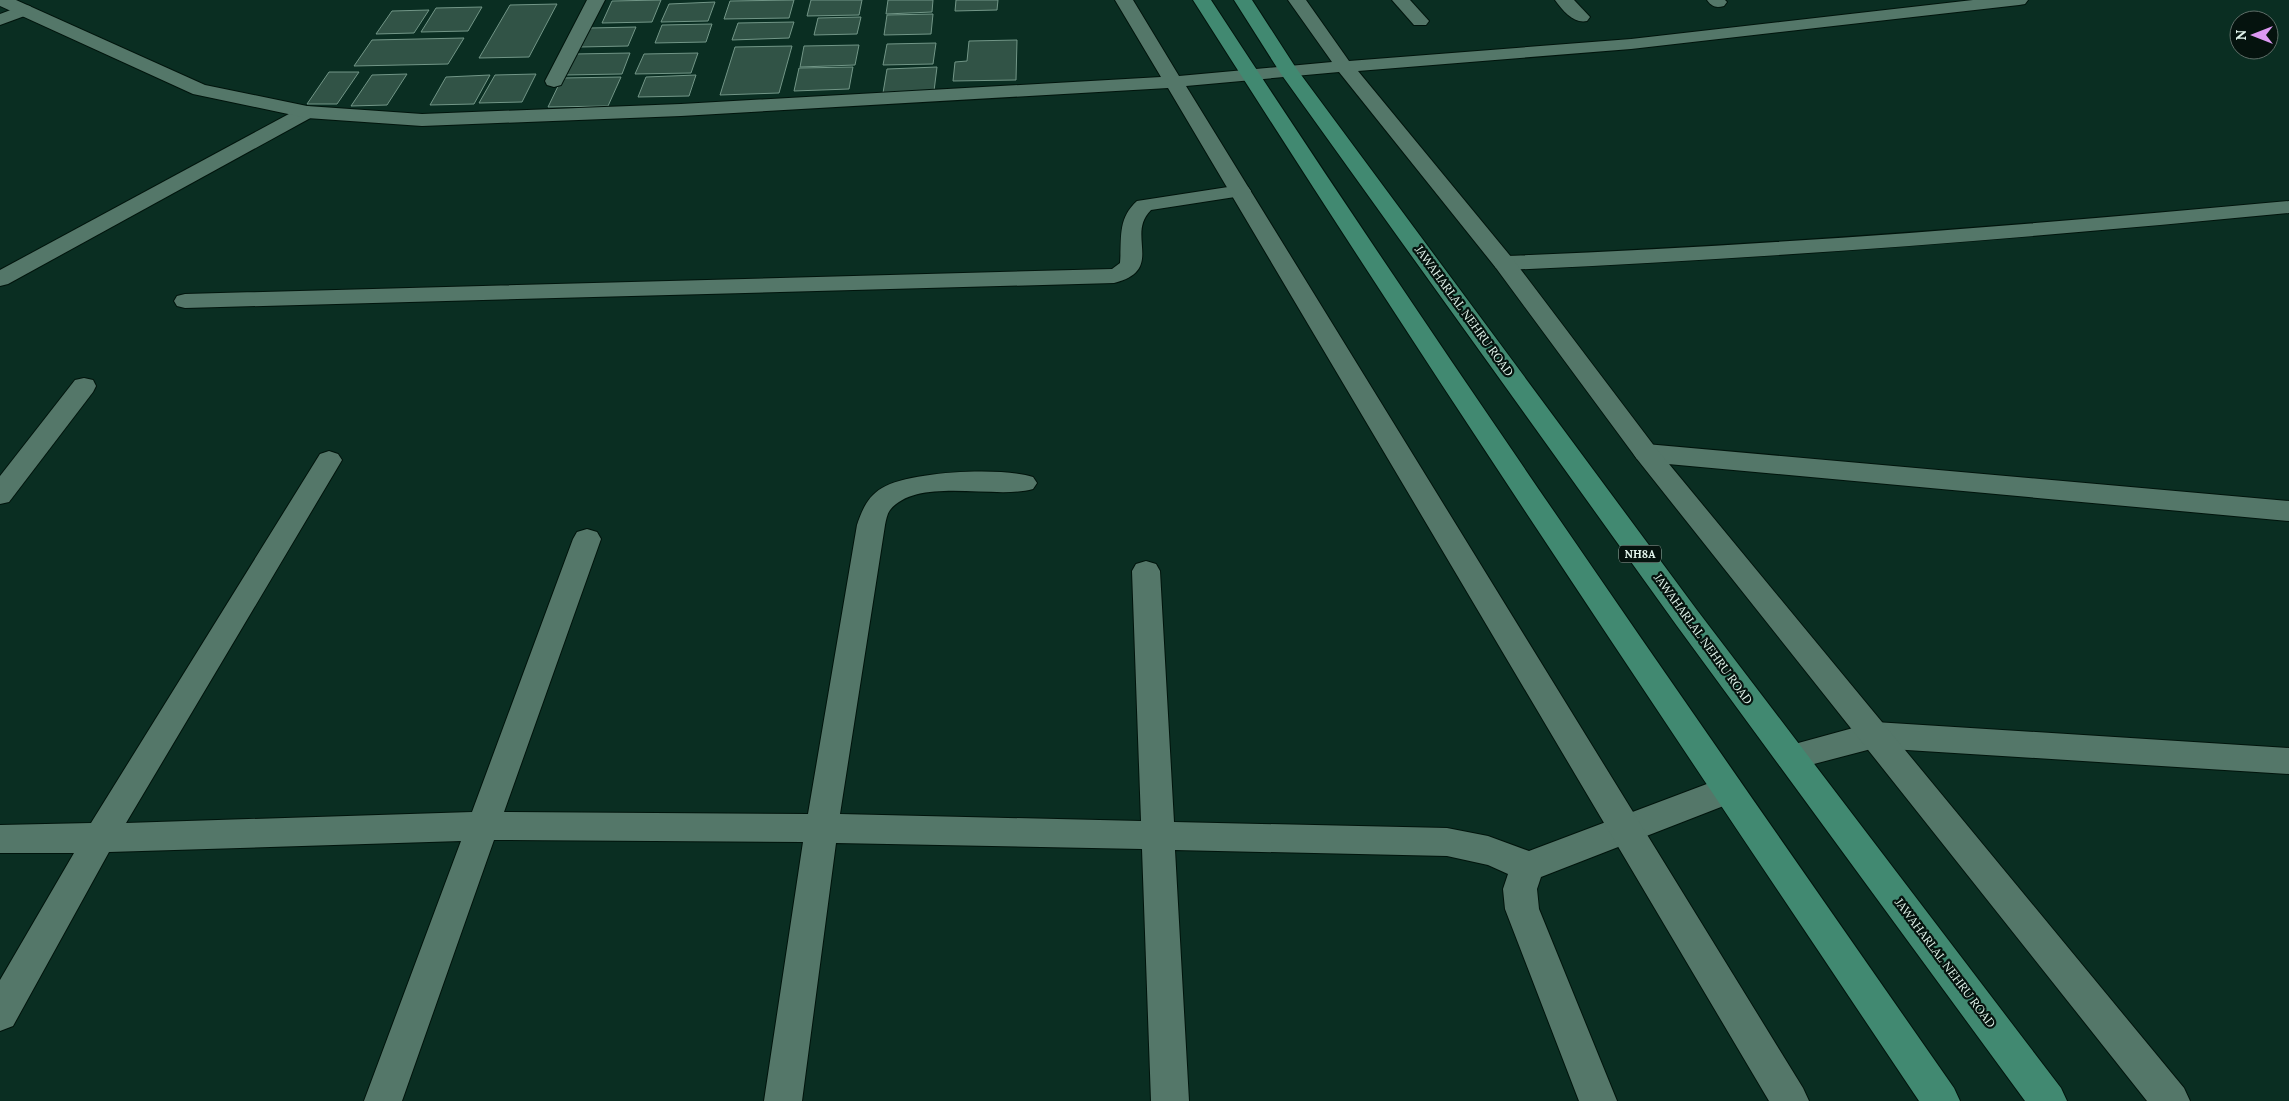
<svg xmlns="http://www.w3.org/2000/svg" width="2289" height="1101" viewBox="0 0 2289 1101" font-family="Lora,serif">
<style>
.building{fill:#315346;stroke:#729687}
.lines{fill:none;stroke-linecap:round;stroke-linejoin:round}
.service-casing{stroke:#00140c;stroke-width:2}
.minor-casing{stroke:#00140c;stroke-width:2}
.tertiary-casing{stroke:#00140c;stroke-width:2}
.primary-casing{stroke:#00140c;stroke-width:2}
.service{fill:#547769;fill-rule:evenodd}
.minor{fill:#547769;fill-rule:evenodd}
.tertiary{fill:#547769;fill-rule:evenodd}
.primary{fill:#418971;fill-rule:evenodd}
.labels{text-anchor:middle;stroke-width:4.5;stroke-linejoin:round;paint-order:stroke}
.shield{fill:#05130e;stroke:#a0b1a9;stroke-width:1}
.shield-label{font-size:11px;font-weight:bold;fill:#e2f5ec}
.street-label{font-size:12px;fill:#e2f5ec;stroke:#05130e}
</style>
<rect width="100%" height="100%" fill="#0a2e22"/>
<g class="building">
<path d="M661 0 652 22 602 23 612 1Z"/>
<path d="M794 0 789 18 724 19 730 1Z"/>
<path d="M811 0H862L859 15 807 16Z"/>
<path d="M888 0H933L932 12 886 14Z"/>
<path d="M956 0H998L997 10 955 11Z"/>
<path d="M715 2 708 21 661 22 669 4Z"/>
<path d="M557 4 529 57 479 58 510 5Z"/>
<path d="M482 7 468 31 421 32 436 8Z"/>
<path d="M429 10 414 33 376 34 392 11Z"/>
<path d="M933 14 931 34 884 35 887 15Z"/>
<path d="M861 17 857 34 814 35 818 18Z"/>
<path d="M794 22 789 38 732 40 738 23Z"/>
<path d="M712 24 706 42 655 43 662 25Z"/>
<path d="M636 27 628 46 580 47 590 28Z"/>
<path d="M464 38 448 64 354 66 372 40Z"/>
<path d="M1017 40 1016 80 953 81 955 62 967 61 969 41Z"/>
<path d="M936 43 933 64 883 65 887 44Z"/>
<path d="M859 45 855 65 800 67 804 46Z"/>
<path d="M792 46 779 93 720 95 735 47Z"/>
<path d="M630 53 622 74 564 75 574 54Z"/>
<path d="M698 53 691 73 635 74 644 54Z"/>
<path d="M853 67 849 89 794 91 799 68Z"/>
<path d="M937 67 934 91 883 93 887 69Z"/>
<path d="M329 72H359L337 104H307Z"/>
<path d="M407 74 387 105 351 106 372 75Z"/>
<path d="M536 74 522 102 479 103 495 75Z"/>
<path d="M490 75 474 104 430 105 446 77Z"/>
<path d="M696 75 689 96 638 97 646 77Z"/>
<path d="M621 77 608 106 548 107 562 78Z"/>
</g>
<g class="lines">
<g class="service-casing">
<g id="service">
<path d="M587 0H605L563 81 561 85 554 87 547 85 545 81Z"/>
<path d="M1875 722 2289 748V774L1875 748 1791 770 1780 766 1775 757 1780 748Z"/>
</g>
</g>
<g class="minor-casing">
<g id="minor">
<path d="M1392 0H1410L1429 21 1426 25H1414Z"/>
<path d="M1555 0H1574L1590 17 1587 21C1574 24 1563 11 1555 0Z"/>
<path d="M1707 0H1725L1727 2 1724 6C1716 8 1712 7 1707 0Z"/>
<path d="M24 5 30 6 33 10 30 14 0 25V14Z"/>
<path d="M307 106 314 108 317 112 314 116 8 284 0 286V270L300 108Z"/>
<path d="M1241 185 1248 187 1251 191 1248 195 1151 210C1125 235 1166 270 1114 283L185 308 177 306 174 301 177 296 185 294 1112 269 1120 263C1122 239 1117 219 1137 201Z"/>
<path d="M2289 201V213C2028 238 1766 259 1504 270L1496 268 1493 263 1496 258 1504 256C1766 246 2028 225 2289 201Z"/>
<path d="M84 378 93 380 96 386 93 392 9 502 0 504V476L75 380Z"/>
<path d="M1646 444 2289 501V521L1646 462 1637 459 1633 453 1637 447Z"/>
<path d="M329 451 338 454 342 460 126 823 472 812 573 539 577 532 587 529 597 532 601 539 504 812 808 814 857 525C862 510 868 496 882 488 911 471 1002 467 1033 477L1037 483 1033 489C996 500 918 476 890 510 887 514 886 520 885 525L840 814 1141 821 1132 571 1136 564 1146 561 1156 564 1160 571 1174 822 1447 828 1488 836 1529 851 1728 776 1739 780 1744 790 1739 800 1541 877 1537 889 1539 909 1617 1101H1579L1505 909 1503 889 1508 874 1488 865 1447 856 1175 850 1189 1101H1151L1142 849 836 843 802 1101H764L803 842 494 840 402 1101H364L461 841 109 852 13 1026 0 1031V980L74 853H0V825L91 823 320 454Z"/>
</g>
</g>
<g class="tertiary-casing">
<path id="tertiary" d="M0 0H16L205 85 307 106 422 114 681 104 1161 77 1115 0H1133L1179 76 1332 62 1288 0H1306L1349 61 1631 39 1973 0H2028L2025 4 2019 5 1631 49 1358 71 1512 258 1655 447 2184 1088 2190 1101H2147L1637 459 1496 268 1339 72 1186 86 1803 1088 1809 1101H1769L1168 88 681 116 422 126 307 118 193 94 0 6Z"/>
</g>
<g class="primary-casing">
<g id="primary">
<path d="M1193 0H1211C1451 368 1703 728 1954 1088L1960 1101H1919C1674 736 1429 371 1193 0Z"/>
<path d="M1234 0H1252L1296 68 1697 610 2061 1088 2067 1101H2025L1677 626 1281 74Z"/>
</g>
</g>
<use href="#service" class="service"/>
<use href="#minor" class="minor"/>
<use href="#tertiary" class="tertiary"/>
<use href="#primary" class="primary"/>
</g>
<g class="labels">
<rect class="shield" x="1619" y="545.5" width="42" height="17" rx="4"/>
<g class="shield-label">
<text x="1640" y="558">NH8A</text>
</g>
<g class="street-label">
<text transform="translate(1464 311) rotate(54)" y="4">JAWAHARLAL NEHRU ROAD</text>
<text transform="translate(1703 639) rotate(54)" y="4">JAWAHARLAL NEHRU ROAD</text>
<text transform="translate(1945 963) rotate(53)" y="4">JAWAHARLAL NEHRU ROAD</text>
</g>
</g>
<g transform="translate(2254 35) rotate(270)"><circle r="24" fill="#05130e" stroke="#5d6d67"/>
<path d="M0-4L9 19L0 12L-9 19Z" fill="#dd99f3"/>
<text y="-8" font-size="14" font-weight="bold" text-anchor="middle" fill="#e2f5ec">N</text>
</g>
</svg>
